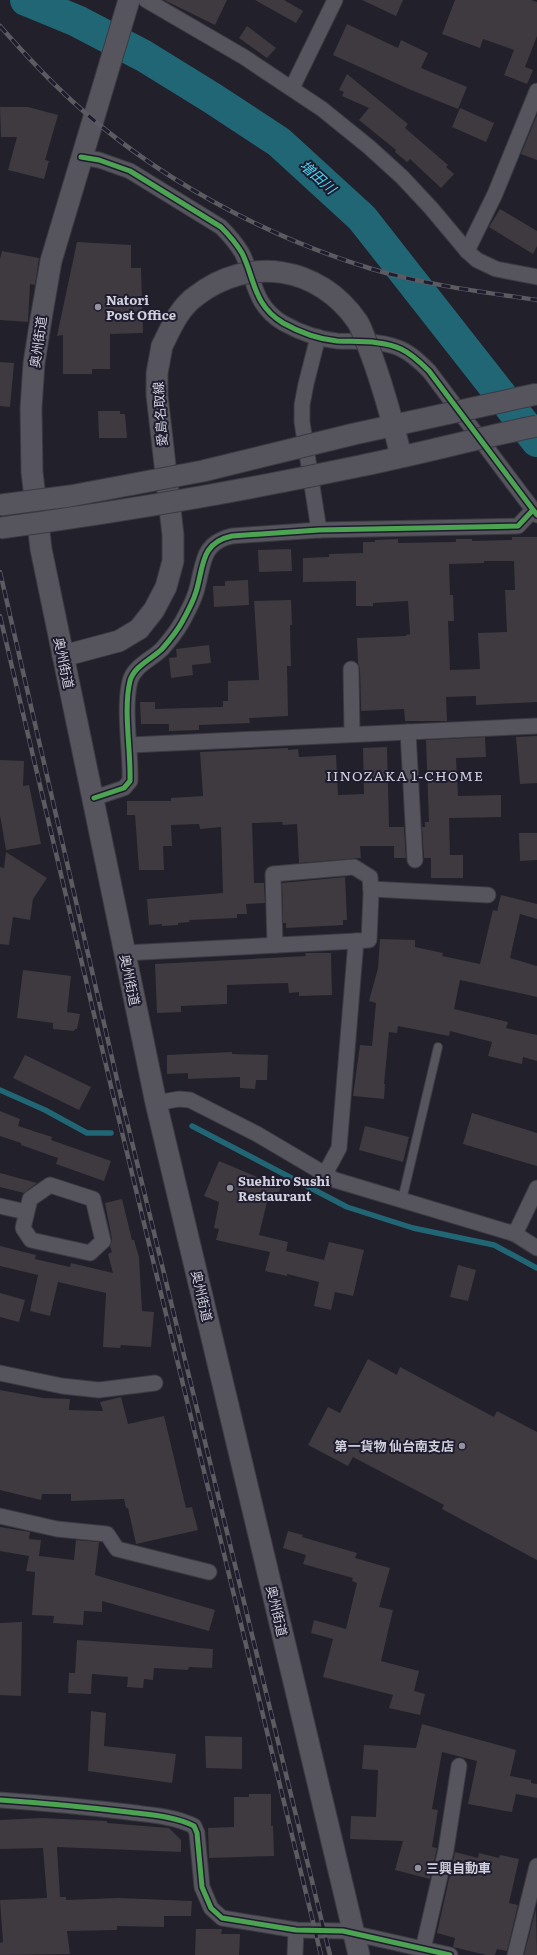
<svg xmlns="http://www.w3.org/2000/svg" width="537" height="1955" viewBox="0 0 537 1955" font-family="Literata,'Noto Sans JP',serif">
<style>
.lines{fill:none;stroke-linecap:round;stroke-linejoin:round}
.stream{stroke:#216675;stroke-width:5.5}
.river{stroke:#216675;stroke-width:32}
.building{fill:#3e3a40;fill-rule:evenodd}
.service-casing{stroke:#3b3a42;stroke-width:10}
.minor-casing{stroke:#3b3a42;stroke-width:17}
.secondary-casing{stroke:#3b3a42;stroke-width:23}
.service{stroke:#56545d;stroke-width:8}
.minor{stroke:#56545d;stroke-width:15}
.secondary{stroke:#56545d;stroke-width:21}
.rail-casing{stroke:#5b5b61;stroke-width:4.5}
.rail{stroke:#1e1c2e;stroke-width:3;stroke-dasharray:9;stroke-linecap:butt}
.secondary-bridge-casing{stroke:#3b3a42;stroke-width:23;stroke-linecap:butt}
.secondary-bridge{stroke:#56545d;stroke-width:21}
.cycleway-casing{stroke:#1e1c2e;stroke-width:8}
.cycleway{stroke:#4ca352;stroke-width:5}
.poi-dot{fill:#94929e;stroke:#1e1c2e;stroke-width:1.5}
.labels{text-anchor:middle;stroke-width:4;stroke-linejoin:round;paint-order:stroke}
.poi-label{font-size:13px;font-weight:bold;fill:#d1d0dc;stroke:#1e1c2e;text-anchor:start}
.street-label{font-size:13px;fill:#d1d0dc;stroke:#1e1c2e}
.water-label{font-size:14px;font-style:italic;fill:#4ad8f5;stroke:#1e1c2e}
.neighbourhood-label{font-size:14px;letter-spacing:1px;fill:#d1d0dc;stroke:#1e1c2e}
</style>
<rect width="100%" height="100%" fill="#22202a"/>
<g class="lines">
<g class="stream">
<path d="M0 1090 45 1110 87 1133H111"/>
<path d="M192 1126 347 1207 413 1228 494 1245 537 1268"/>
</g>
<path class="river" d="M26 0 77 21 144 56 212 98 279 142 362 218 537 441"/>
</g>
<g class="building">
<path d="M164 0H227L215 25Z"/>
<path d="M255 0H284L303 11 296 23Z"/>
<path d="M362 0H403L396 16Z"/>
<path d="M455 0H531L537 2V36L525 67 533 70 527 84 504 75 514 50 483 39 480 48 442 34Z"/>
<path d="M347 24 398 48 401 40 428 53 421 68 467 87 458 109 411 90 333 55Z"/>
<path d="M247 26 276 48 267 58 239 38Z"/>
<path d="M347 74 408 124 405 128 448 165 446 167 454 174 441 188 410 159 407 162 395 152 396 150 359 120 369 108 342 96 344 92 339 90Z"/>
<path d="M0 107H28L58 115 45 160 49 161 44 179 8 170 17 137H1Z"/>
<path d="M460 108 494 123 486 142 452 127Z"/>
<path d="M537 115V160L521 154Z"/>
<path d="M500 209 537 231V246L533 254 489 227Z"/>
<path d="M77 242 131 245V268H141L143 333 110 334V369H92V374H63V335L57 336Z"/>
<path d="M2 251 39 258 35 285 30 284 28 322 0 320V259Z"/>
<path d="M0 362 14 363 10 407 0 406Z"/>
<path d="M98 411H120V414H125L127 438H99Z"/>
<path d="M512 537H537V702L476 705V696L446 697 447 721H405L404 709 361 711 360 669 358 663 357 638 406 636V635L410 634 408 601 373 603V606H356V581L303 582V558L329 557V554L363 553V542H375V540L398 539V543L456 542V539H472V541L512 540ZM484 561H514L515 590H505L507 632 478 633 480 669 450 670 448 621H454L453 595H450L449 564 484 563Z"/>
<path d="M291 549 292 571 259 572 258 550Z"/>
<path d="M248 580 249 605 214 607 213 586H225V581Z"/>
<path d="M291 600 292 625H290L291 666H287L288 716 249 718 250 723 199 725V730L169 731V724H141L140 702H155V709L223 707V701H228V681L259 680 254 601Z"/>
<path d="M209 645 211 663 192 665 193 675 171 678 169 658 177 657 176 649Z"/>
<path d="M537 736V783L520 784 516 737Z"/>
<path d="M485 737 486 757 456 758 458 796 501 795V817L449 818 450 855H463V878H431V858H424L422 827H425V822H429L426 740Z"/>
<path d="M387 747 389 827H404L406 858H394V846H360L361 858 299 863 297 824 283 825 282 822 252 823 254 883H264L265 903 246 904 247 914H237V918L189 920 190 922 178 923V925L162 926V924L149 925 147 899 223 893 221 827 200 829 199 824 171 825 172 846H163L164 870H139L135 815H127V801H171V798L203 796 200 752 288 748V750L298 749 299 757 336 755 338 795 364 794 363 748Z"/>
<path d="M0 760 24 761 23 786 29 785 41 844 6 850 0 815Z"/>
<path d="M519 833H537V860L520 861Z"/>
<path d="M6 852 47 878 33 899 30 920 13 917 9 945 0 944V867L4 868Z"/>
<path d="M345 877 347 920H343V925L286 928V923H283L282 883Z"/>
<path d="M501 895 537 904V919L520 914 510 958 537 966V997L460 980 454 1009 508 1022 506 1028 537 1035V1061L523 1057 522 1064 488 1056 492 1042 450 1031 449 1036 398 1026 397 1033 389 1032 384 1084H385L384 1099 353 1096 360 1045 372 1046 376 1003 369 1001 378 968 380 939 415 940V947L443 953 442 956 480 964 492 914 493 910 497 911Z"/>
<path d="M305 953H331L332 995 299 996V992L289 993 288 983 227 985V1004L181 1006V1012L157 1013 155 964 306 956Z"/>
<path d="M23 970 71 976 67 1012 80 1014 77 1029H75L74 1031 53 1029V1023L17 1018Z"/>
<path d="M232 1052V1054L268 1055 267 1080H256L255 1089 240 1088V1077L188 1079V1073L167 1074V1055Z"/>
<path d="M25 1055 91 1087 79 1110 13 1078Z"/>
<path d="M0 1111 20 1119 18 1126 52 1137 51 1140 111 1161 104 1181 56 1164 58 1158 21 1145V1143L0 1136Z"/>
<path d="M472 1113 537 1133V1166L463 1144Z"/>
<path d="M365 1126 409 1137 403 1162 359 1150Z"/>
<path d="M219 1161 281 1187 275 1201 268 1198 259 1235 288 1242 286 1251 324 1260 329 1242 364 1250 353 1296 335 1292 331 1310 314 1306 319 1282 287 1274V1276L265 1271 270 1252 216 1240 219 1229 214 1228 219 1202 204 1196Z"/>
<path d="M0 1173 37 1183 24 1193 0 1187Z"/>
<path d="M122 1199 132 1240H134L139 1257 142 1311 154 1312 151 1347 121 1345 120 1348 103 1347 106 1293 58 1282 50 1316 30 1311 38 1275 0 1266V1246L36 1255 35 1259 70 1267 71 1263 113 1273 108 1254 112 1252 110 1246 112 1239 105 1203Z"/>
<path d="M458 1265 476 1270 468 1301 450 1297Z"/>
<path d="M0 1293 25 1300 19 1322 0 1317Z"/>
<path d="M368 1359 397 1375 400 1367 494 1417 497 1411 537 1432V1560L442 1509 444 1505 353 1457 348 1466 308 1445 328 1407 340 1413Z"/>
<path d="M0 1390 43 1398 70 1399 69 1410 103 1411 100 1402 121 1397 128 1424 164 1416 186 1508 192 1507 198 1530 136 1544 128 1508H126L124 1499 71 1501V1494H42L41 1500 0 1490Z"/>
<path d="M0 1527 30 1532 29 1539 41 1540 39 1556 74 1560 76 1540 99 1542 95 1575 215 1610 209 1631 102 1601V1612L84 1611 83 1625 53 1623 54 1616 32 1615 35 1572 26 1571 29 1556 0 1551Z"/>
<path d="M288 1531 303 1535 302 1537 357 1553 355 1558 390 1568 379 1607 393 1610 381 1661 419 1671 414 1691 425 1694 420 1715 389 1708 393 1695 323 1677 333 1639 311 1633 314 1620 346 1629 357 1583 352 1581 353 1578 303 1564 306 1555 283 1548Z"/>
<path d="M22 1622 21 1696 0 1695V1623Z"/>
<path d="M77 1640 213 1649 212 1668 189 1667 188 1670 154 1668 153 1680 144 1679 143 1688 127 1687 128 1677 92 1674 91 1694 68 1693 69 1673H75Z"/>
<path d="M91 1711 106 1713 104 1746 176 1754 172 1783 88 1771Z"/>
<path d="M422 1724 516 1750 510 1776 531 1780V1783L537 1784V1798L516 1794 512 1812 468 1804 477 1761 442 1752 432 1809 438 1810 432 1847 437 1848 430 1879 395 1870 403 1841 350 1839 351 1816 376 1817 378 1770 362 1769 364 1745 416 1748Z"/>
<path d="M205 1736 242 1737V1769L206 1768Z"/>
<path d="M249 1794H271V1826H273L274 1856 209 1858 208 1828 234 1827V1797H249Z"/>
<path d="M41 1818 107 1821V1823L169 1828 181 1840V1852L57 1847 60 1897H66V1900L119 1898 192 1901 191 1916H164V1927L117 1926V1930L67 1931 70 1954 0 1955V1943L3 1942 0 1900 47 1898 43 1848 0 1849V1820Z"/>
<path d="M455 1852 478 1858 479 1853 499 1858 500 1855 519 1859 509 1903 518 1905 507 1951 497 1949 495 1955H486L453 1947 455 1938 437 1933Z"/>
<path d="M536 1909 537 1955H524Z"/>
<path d="M196 1929H222L221 1934H240L239 1955H195Z"/>
</g>
<g class="lines">
<g class="service-casing">
<path id="service" d="M402 1200 438 1047"/>
</g>
<g class="minor-casing">
<g id="minor">
<path d="M146 0 244 57 322 109 369 147 402 177 431 208 467 251 477 260 496 269 537 277"/>
<path d="M292 88 335 0"/>
<path d="M81 157 99 160 130 171 221 227C229 235 236 243 242 253 255 279 253 305 283 323 299 332 318 339 337 341 358 342 382 340 401 349 412 354 421 363 429 371L537 515"/>
<path d="M467 251 495 194 537 91"/>
<path d="M318 337 306 384 302 405V422L319 530"/>
<path d="M351 669 352 734"/>
<path d="M408 732 415 860"/>
<path d="M130 745 537 726"/>
<path d="M94 798 124 788 130 781C131 750 123 710 130 681 134 666 152 659 162 649 169 641 177 631 182 622 187 613 193 602 196 592 204 566 200 543 232 536L319 530 518 526 533 510"/>
<path d="M371 889 488 895"/>
<path d="M275 945 273 874 354 867 370 877 371 894 369 940 356 941"/>
<path d="M124 953 356 941 339 1148 325 1174"/>
<path d="M156 1103 179 1099 190 1100 257 1134 335 1180 515 1234 537 1248"/>
<path d="M50 1185 93 1199 103 1241 90 1253 31 1240 23 1228 30 1199Z"/>
<path d="M0 1206 26 1212"/>
<path d="M515 1234 537 1188"/>
<path d="M0 1373 62 1386 99 1390 155 1383"/>
<path d="M0 1516 57 1529 107 1534 117 1549 209 1572"/>
<path d="M0 1800C43 1803 85 1807 128 1812 150 1815 174 1816 194 1826L197 1833 202 1887 211 1908 222 1918 296 1930 343 1931 450 1955"/>
<path d="M423 1949 446 1850 459 1766"/>
<path d="M295 1955 296 1930"/>
<path d="M515 1955 537 1866"/>
</g>
</g>
<g class="secondary-casing">
<g id="secondary">
<path d="M129 0 51 261 41 319 34 363 31 408 32 472 41 549 156 1103 359 1955"/>
<path d="M63 656 119 641 139 629 154 610 166 587 173 561V535L157 395V373L162 346"/>
</g>
</g>
<use href="#service" class="service"/>
<use href="#minor" class="minor"/>
<use href="#secondary" class="secondary"/>
<g class="rail-casing">
<g id="rail">
<path d="M0 26C22 51 46 77 71 100 154 177 264 236 372 269 426 285 482 292 537 300"/>
<path d="M0 572 121 1097 330 1955"/>
<path d="M0 616 114 1099 321 1955"/>
</g>
</g>
<use href="#rail" class="rail"/>
<g class="secondary-bridge-casing">
<g id="secondary-bridge">
<path d="M162 346C171 328 179 308 196 296 249 255 319 266 357 321 362 328 364 338 368 346 382 382 392 419 401 456"/>
<path d="M0 505 70 496 203 471 354 434 537 394"/>
<path d="M0 528C121 512 241 491 360 466 419 454 478 438 537 426"/>
</g>
</g>
<use href="#secondary-bridge" class="secondary-bridge"/>
<g class="cycleway-casing">
<g id="cycleway">
<path d="M81 157 99 160 130 171 221 227C229 235 236 243 242 253 255 279 253 305 283 323 299 332 318 339 337 341 358 342 382 340 401 349 412 354 421 363 429 371L537 515"/>
<path d="M94 798 124 788 130 781C131 750 123 710 130 681 134 666 152 659 162 649 169 641 177 631 182 622 187 613 193 602 196 592 204 566 200 543 232 536L319 530 518 526 533 510"/>
<path d="M0 1800C43 1803 85 1807 128 1812 150 1815 174 1816 194 1826L197 1833 202 1887 211 1908 222 1918 296 1930 343 1931 450 1955"/>
</g>
</g>
<use href="#cycleway" class="cycleway"/>
</g>
<g class="poi-dot">
<circle cx="98" cy="307" r="4"/>
<circle cx="230" cy="1188" r="4"/>
<circle cx="462" cy="1446" r="4"/>
<circle cx="418" cy="1868" r="4"/>
</g>
<g class="labels">
<g class="poi-label">
<text x="106" y="305">Natori<tspan x="106" dy="15">Post Office</tspan></text>
<text x="238" y="1186">Suehiro Sushi<tspan x="238" dy="15">Restaurant</tspan></text>
<text x="454" y="1451" text-anchor="end">第一貨物 仙台南支店</text>
<text x="426" y="1873">三興自動車</text>
</g>
<g class="street-label">
<text transform="translate(38 342) rotate(-82)" y="5">奥州街道</text>
<text transform="translate(160 414) rotate(-94)" y="5">愛島名取線</text>
<text transform="translate(64 663) rotate(78)" y="5">奥州街道</text>
<text transform="translate(130 980) rotate(78)" y="5">奥州街道</text>
<text transform="translate(202 1296) rotate(77)" y="5">奥州街道</text>
<text transform="translate(277 1611) rotate(77)" y="5">奥州街道</text>
</g>
<g class="water-label">
<text transform="translate(318 177) rotate(42)" y="5">増田川</text>
</g>
<g class="neighbourhood-label">
<text x="405" y="781">IINOZAKA 1-CHOME</text>
</g>
</g>
</svg>
